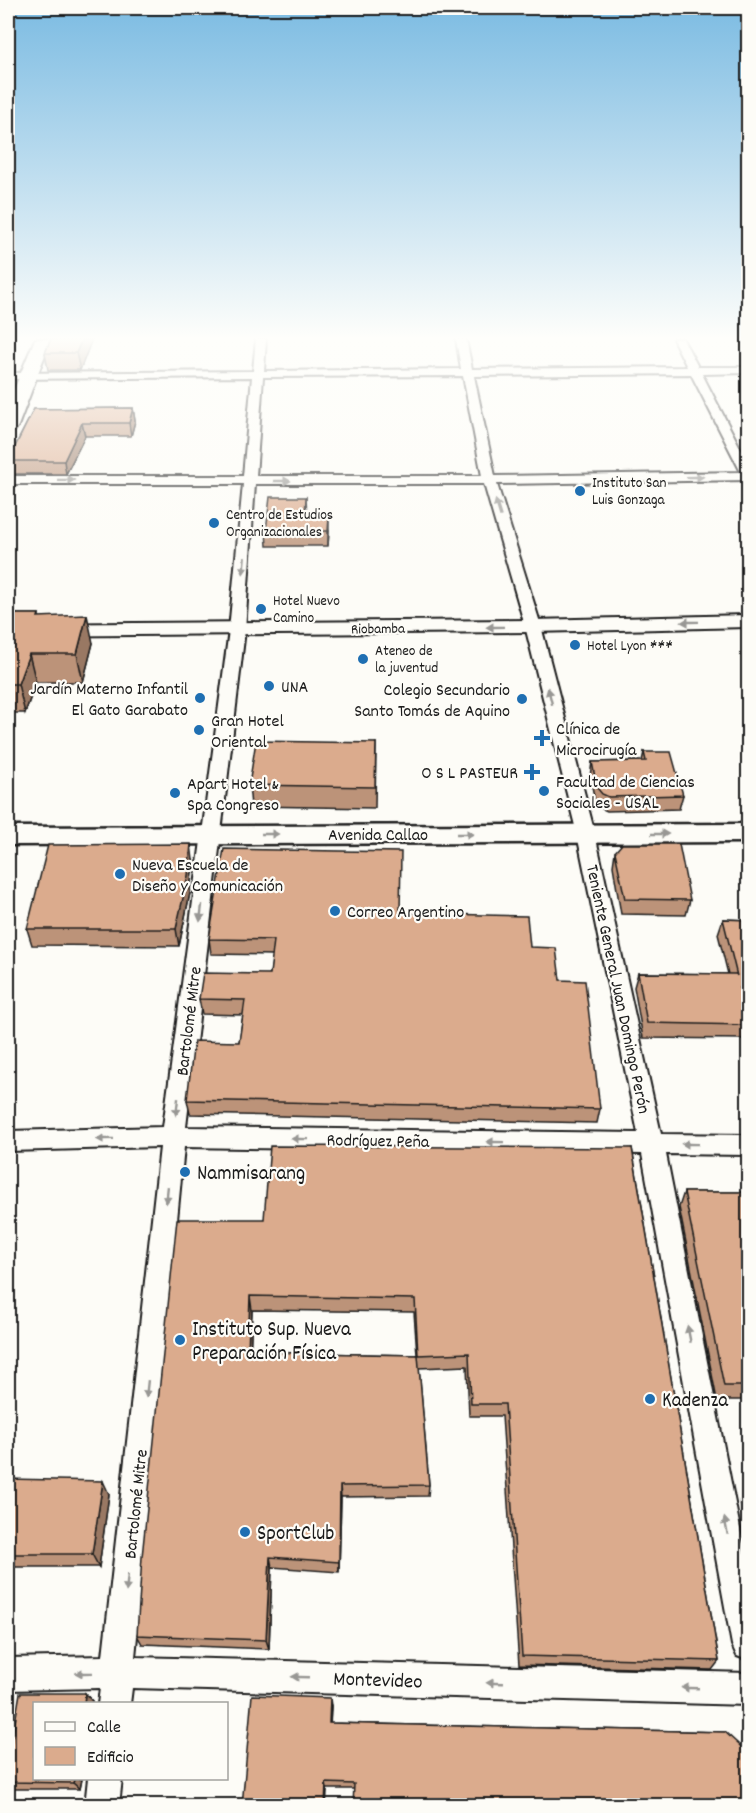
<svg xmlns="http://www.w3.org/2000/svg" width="756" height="1813" viewBox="0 0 756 1813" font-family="Dekko,sans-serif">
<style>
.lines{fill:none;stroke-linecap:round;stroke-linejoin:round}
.minor-casing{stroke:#1c1c1c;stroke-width:4}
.tertiary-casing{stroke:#1c1c1c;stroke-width:4}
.secondary-casing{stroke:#1c1c1c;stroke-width:5}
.primary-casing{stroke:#1c1c1c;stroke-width:4}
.minor{fill:#fdfcf7;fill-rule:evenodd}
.tertiary{fill:#fdfcf7;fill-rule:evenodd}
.secondary{fill:#fdfcf7;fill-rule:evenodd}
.primary{fill:#fdfcf7;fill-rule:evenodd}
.wall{fill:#bc9379;stroke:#1c1c1c;stroke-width:1.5;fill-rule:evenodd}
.shaded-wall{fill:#997863;stroke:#1c1c1c;stroke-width:1.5}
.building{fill:#dbab8d;stroke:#1c1c1c;stroke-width:1.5;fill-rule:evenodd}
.oneway{fill:#989794}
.poi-dot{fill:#1f6fb2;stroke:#fdfcf7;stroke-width:2}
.labels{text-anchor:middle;stroke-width:4.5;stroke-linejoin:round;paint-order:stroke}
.far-poi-label{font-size:15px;fill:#1c1c1c;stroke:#fdfcf7;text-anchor:start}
.far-street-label{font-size:15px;fill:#1c1c1c;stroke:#fdfcf7}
.poi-label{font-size:18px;fill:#1c1c1c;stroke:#fdfcf7;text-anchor:start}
.street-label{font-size:18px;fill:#1c1c1c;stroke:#fdfcf7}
.near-poi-label{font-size:21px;fill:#1c1c1c;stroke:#fdfcf7;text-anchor:start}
.near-street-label{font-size:21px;fill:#1c1c1c;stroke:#fdfcf7}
</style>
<rect width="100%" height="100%" fill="#fdfcf7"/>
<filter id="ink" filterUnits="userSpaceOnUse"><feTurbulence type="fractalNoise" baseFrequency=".0167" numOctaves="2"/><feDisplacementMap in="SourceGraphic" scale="12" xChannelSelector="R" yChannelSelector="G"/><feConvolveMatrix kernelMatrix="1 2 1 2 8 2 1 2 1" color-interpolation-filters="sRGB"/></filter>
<g filter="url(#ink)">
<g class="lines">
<g class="minor-casing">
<g id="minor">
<path d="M256 339H266L264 371 461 369 456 339H466L472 369 687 367 673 339H683L698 367H748V373L702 374 748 463V480L497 484 541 626 595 834 661 1134 748 1135V1155L666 1154 748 1569V1660L737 1656 732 1645 642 1154 184 1147 135 1657 748 1673V1705L132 1688 130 1704H98L100 1688 8 1690V1658L103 1656 160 1147 8 1151V1131L163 1127 229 630 243 484H8V476H243L252 377 8 379V373L253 371ZM691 374 741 472 495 476 474 376ZM463 376 482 476H256L263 377ZM255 484H484L525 626 577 834 638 1133 186 1127 245 630Z"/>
<path d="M88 1778H122L119 1806H85Z"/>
</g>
</g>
<g class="tertiary-casing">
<path id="tertiary" d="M748 615V627L533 632 8 636V624L533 620Z"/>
</g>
<g class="secondary-casing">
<path id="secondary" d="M748 824V842L8 845V827Z"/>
</g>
<g class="primary-casing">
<path id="primary" d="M35 339H51L18 426 15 430 8 432V404Z"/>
</g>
<use href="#minor" class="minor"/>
<use href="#tertiary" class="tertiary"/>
<use href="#secondary" class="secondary"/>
<use href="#primary" class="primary"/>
</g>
<g class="wall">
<path d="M51 339H92L80 370H48L45 353Z"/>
<path d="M133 408 135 421 131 436H85L66 474H10L8 460 34 409Z"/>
<path d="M306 497 307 516 329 531 328 546H267L266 531Z"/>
<path d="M8 614H39V617L93 643 83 682H36L25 713H8Z"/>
<path d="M376 743 375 808 251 806 249 785Z"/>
<path d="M644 752 683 795 679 809 607 811 600 808 595 802 590 776 592 762 642 761Z"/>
<path d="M615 852 690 900 686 915 621 914 613 866Z"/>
<path d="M193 860 190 893 179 946 32 945 27 929Z"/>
<path d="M400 913 530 947 560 980 600 1109 597 1123 190 1114 187 1100 239 1042 243 1015 202 1014 199 999 270 974 273 955 211 954 209 939Z"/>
<path d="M723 919 748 920V1003H744L748 1021V1027L744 1039 643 1038 634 987 638 973 728 974 718 934Z"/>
<path d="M632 1148 719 1661 712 1670 519 1665 502 1416H469L467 1366 419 1368 429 1485 428 1496 341 1497 339 1572 272 1567 269 1649 142 1644 137 1635 264 1219ZM252 1310 414 1312 417 1355 250 1352Z"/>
<path d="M684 1192H748V1400H717L679 1207Z"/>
<path d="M8 1479 109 1494 99 1567H8Z"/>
<path d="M748 1489V1544L740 1501Z"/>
<path d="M85 1693 92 1701 34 1779H82L80 1789H13L8 1785V1763Z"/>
<path d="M331 1706 330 1723 725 1732 354 1789H327L326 1806H242Z"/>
</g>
<g class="shaded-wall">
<path d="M82 339H92L80 370 76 353Z"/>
<path d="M133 408 135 421 131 436 129 423Z"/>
<path d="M82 423 85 436 66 474 64 461Z"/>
<path d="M329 516V531L328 546V531Z"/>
<path d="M87 615 93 643 83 682 77 654Z"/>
<path d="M29 654 36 682 25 713 18 684Z"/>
<path d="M191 844 193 860 190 893 179 946 176 929Z"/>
<path d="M250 1296 252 1310 250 1364 248 1352Z"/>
<path d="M103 1481 109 1494 99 1567 92 1554Z"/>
<path d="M340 1486 341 1497 339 1572V1562Z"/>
<path d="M270 1557 272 1567 269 1649 266 1640Z"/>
<path d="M85 1693 92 1701V1704H84Z"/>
<path d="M330 1698 331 1706 330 1730 329 1723Z"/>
<path d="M74 1779H82L80 1789 73 1783Z"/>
<path d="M326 1783 327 1789 326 1806H325Z"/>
</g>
<g class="building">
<path d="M51 339H82L76 353H45Z"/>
<path d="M133 408 129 423H82L64 461H8L34 409Z"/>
<path d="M270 497H306L305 516H329L328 531H266Z"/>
<path d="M8 614H39L38 617 87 615 77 654H29L18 684H8Z"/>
<path d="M256 741 376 743 375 787 249 785Z"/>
<path d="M644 752H671L683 795 609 797 602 794 597 788 592 762 646 761Z"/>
<path d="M191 844 188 876 176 929H27L48 845Z"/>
<path d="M622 844H679L690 900 625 899 615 852Z"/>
<path d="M224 849 401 852 400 913 527 916 530 947 556 948 560 980 585 981 600 1109 187 1100 194 1041 239 1042 245 1000 199 999 203 973 270 974 274 940 209 939Z"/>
<path d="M723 919 748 920V988H740L748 1021V1025L647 1023 638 973 736 974 737 976Z"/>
<path d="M270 1146 632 1148 719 1661 522 1656 505 1404H471L469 1353 418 1355 429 1485 340 1486 339 1562 270 1557 266 1640 137 1635 142 1557 177 1219H264ZM250 1296 415 1299 418 1355 248 1352Z"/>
<path d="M684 1192H748V1386H724Z"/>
<path d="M8 1479 103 1481 92 1554H8Z"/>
<path d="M20 1693H85L84 1704H34V1779H74L73 1783 8 1782V1763Z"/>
<path d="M252 1695 330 1698 329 1723 725 1732 748 1753V1806H353L354 1784 326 1783 325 1806H242Z"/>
</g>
<defs><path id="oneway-solid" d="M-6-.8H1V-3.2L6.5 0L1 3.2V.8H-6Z" transform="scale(1.5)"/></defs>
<g class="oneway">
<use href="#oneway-solid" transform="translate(695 477) rotate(-1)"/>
<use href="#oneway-solid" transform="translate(66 480)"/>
<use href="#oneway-solid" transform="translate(282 481)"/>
<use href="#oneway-solid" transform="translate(498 508) rotate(-107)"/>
<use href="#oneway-solid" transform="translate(244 565) rotate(95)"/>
<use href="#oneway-solid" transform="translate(690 622) rotate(179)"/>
<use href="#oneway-solid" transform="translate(495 627) rotate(179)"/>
<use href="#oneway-solid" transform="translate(550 696) rotate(-104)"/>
<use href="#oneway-solid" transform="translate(270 834)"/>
<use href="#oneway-solid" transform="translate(465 834)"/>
<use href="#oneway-solid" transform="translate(660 834)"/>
<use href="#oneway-solid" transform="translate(201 913) rotate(97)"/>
<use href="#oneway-solid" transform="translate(177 1107) rotate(97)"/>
<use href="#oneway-solid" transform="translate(105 1139) rotate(179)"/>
<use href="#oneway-solid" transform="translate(300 1139) rotate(-179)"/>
<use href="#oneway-solid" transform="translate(495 1142) rotate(-179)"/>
<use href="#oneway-solid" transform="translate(690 1144) rotate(-179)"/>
<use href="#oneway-solid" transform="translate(167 1195) rotate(96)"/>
<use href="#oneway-solid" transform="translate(689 1334) rotate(-101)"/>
<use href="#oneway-solid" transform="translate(147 1389) rotate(96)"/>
<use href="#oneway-solid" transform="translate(726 1526) rotate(-101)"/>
<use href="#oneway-solid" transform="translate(127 1583) rotate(96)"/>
<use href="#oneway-solid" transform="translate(84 1673) rotate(179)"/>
<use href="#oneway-solid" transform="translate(300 1677) rotate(-178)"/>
<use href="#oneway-solid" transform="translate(495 1683) rotate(-178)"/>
<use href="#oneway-solid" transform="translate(690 1688) rotate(-178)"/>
</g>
</g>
<linearGradient id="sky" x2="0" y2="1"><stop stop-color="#7bbbe2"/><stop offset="0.57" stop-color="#fefefb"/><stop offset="1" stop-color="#fefefb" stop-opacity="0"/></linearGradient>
<rect width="756" height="593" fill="url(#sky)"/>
<g class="poi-dot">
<circle cx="580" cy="491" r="6"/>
<circle cx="214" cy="523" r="6"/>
<circle cx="261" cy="609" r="6"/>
<circle cx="575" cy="645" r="6"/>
<circle cx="363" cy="659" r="6"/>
<circle cx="269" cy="686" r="6"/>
<circle cx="200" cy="698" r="6"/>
<circle cx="522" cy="699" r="6"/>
<circle cx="199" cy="730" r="6"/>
<path d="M539 729h6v6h6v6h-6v6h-6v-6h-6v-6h6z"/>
<path d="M529 763h6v6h6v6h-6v6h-6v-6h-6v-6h6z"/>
<circle cx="544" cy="791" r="6"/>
<circle cx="175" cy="793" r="6"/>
<circle cx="120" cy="874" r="6"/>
<circle cx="335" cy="911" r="6"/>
<circle cx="185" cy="1172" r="6"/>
<circle cx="180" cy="1340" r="6"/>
<circle cx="650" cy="1399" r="6"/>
<circle cx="245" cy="1532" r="6"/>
</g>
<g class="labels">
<g class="far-poi-label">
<text x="592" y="487">Instituto San<tspan x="592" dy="17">Luis Gonzaga</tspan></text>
<text x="226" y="519">Centro de Estudios<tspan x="226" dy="17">Organizacionales</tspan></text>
<text x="273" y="605">Hotel Nuevo<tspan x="273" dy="17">Camino</tspan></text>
<text x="587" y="650">Hotel Lyon ***</text>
<text x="375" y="655">Ateneo de<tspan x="375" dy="17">la juventud</tspan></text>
</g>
<g class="far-street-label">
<text transform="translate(378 628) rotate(-1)" y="5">Riobamba</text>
</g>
<g class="poi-label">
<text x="281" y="692">UNA</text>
<text x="188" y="694" text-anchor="end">Jardín Materno Infantil<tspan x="188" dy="21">El Gato Garabato</tspan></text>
<text x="510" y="695" text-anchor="end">Colegio Secundario<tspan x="510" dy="21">Santo Tomás de Aquino</tspan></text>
<text x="211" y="726">Gran Hotel<tspan x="211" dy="21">Oriental</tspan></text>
<text x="556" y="734">Clínica de<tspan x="556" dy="21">Microcirugía</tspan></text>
<text x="518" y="778" text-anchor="end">O S L PASTEUR</text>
<text x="556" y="787">Facultad de Ciencias<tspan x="556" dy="21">Sociales - USAL</tspan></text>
<text x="187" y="789">Apart Hotel &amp;<tspan x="187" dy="21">Spa Congreso</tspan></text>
<text x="132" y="870">Nueva Escuela de<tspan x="132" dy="21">Diseño y Comunicación</tspan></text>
<text x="347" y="917">Correo Argentino</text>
</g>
<g class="street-label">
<text x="378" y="840">Avenida Callao</text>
<text transform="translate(619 989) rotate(78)" y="6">Teniente General Juan Domingo Perón</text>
<text transform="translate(188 1021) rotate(-83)" y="6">Bartolomé Mitre</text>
<text transform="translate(378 1140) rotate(1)" y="6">Rodríguez Peña</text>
<text transform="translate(135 1504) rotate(-84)" y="6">Bartolomé Mitre</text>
</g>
<g class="near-poi-label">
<text x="197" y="1179">Nammisarang</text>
<text x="192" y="1335">Instituto Sup. Nueva<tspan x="192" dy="24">Preparación Física</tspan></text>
<text x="662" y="1406">Kadenza</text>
<text x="257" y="1539">SportClub</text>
</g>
<g class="near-street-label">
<text transform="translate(378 1679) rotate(2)" y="7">Montevideo</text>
</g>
</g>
<rect width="756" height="1813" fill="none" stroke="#fdfcf7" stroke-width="30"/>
<rect x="15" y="15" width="726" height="1783" fill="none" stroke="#1c1c1c" stroke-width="2" filter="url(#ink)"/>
<rect x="33" y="1702" width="195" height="78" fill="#fdfcf7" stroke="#a3a29f" stroke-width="1.5"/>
<rect x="45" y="1722" width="30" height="9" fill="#fdfcf7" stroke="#a3a29f" stroke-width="1.5"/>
<text x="87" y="1732" font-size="18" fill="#1c1c1c">Calle</text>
<rect x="45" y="1747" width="30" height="18" fill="#dbab8d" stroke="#a3a29f" stroke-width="1.5"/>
<text x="87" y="1762" font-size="18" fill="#1c1c1c">Edificio</text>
</svg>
